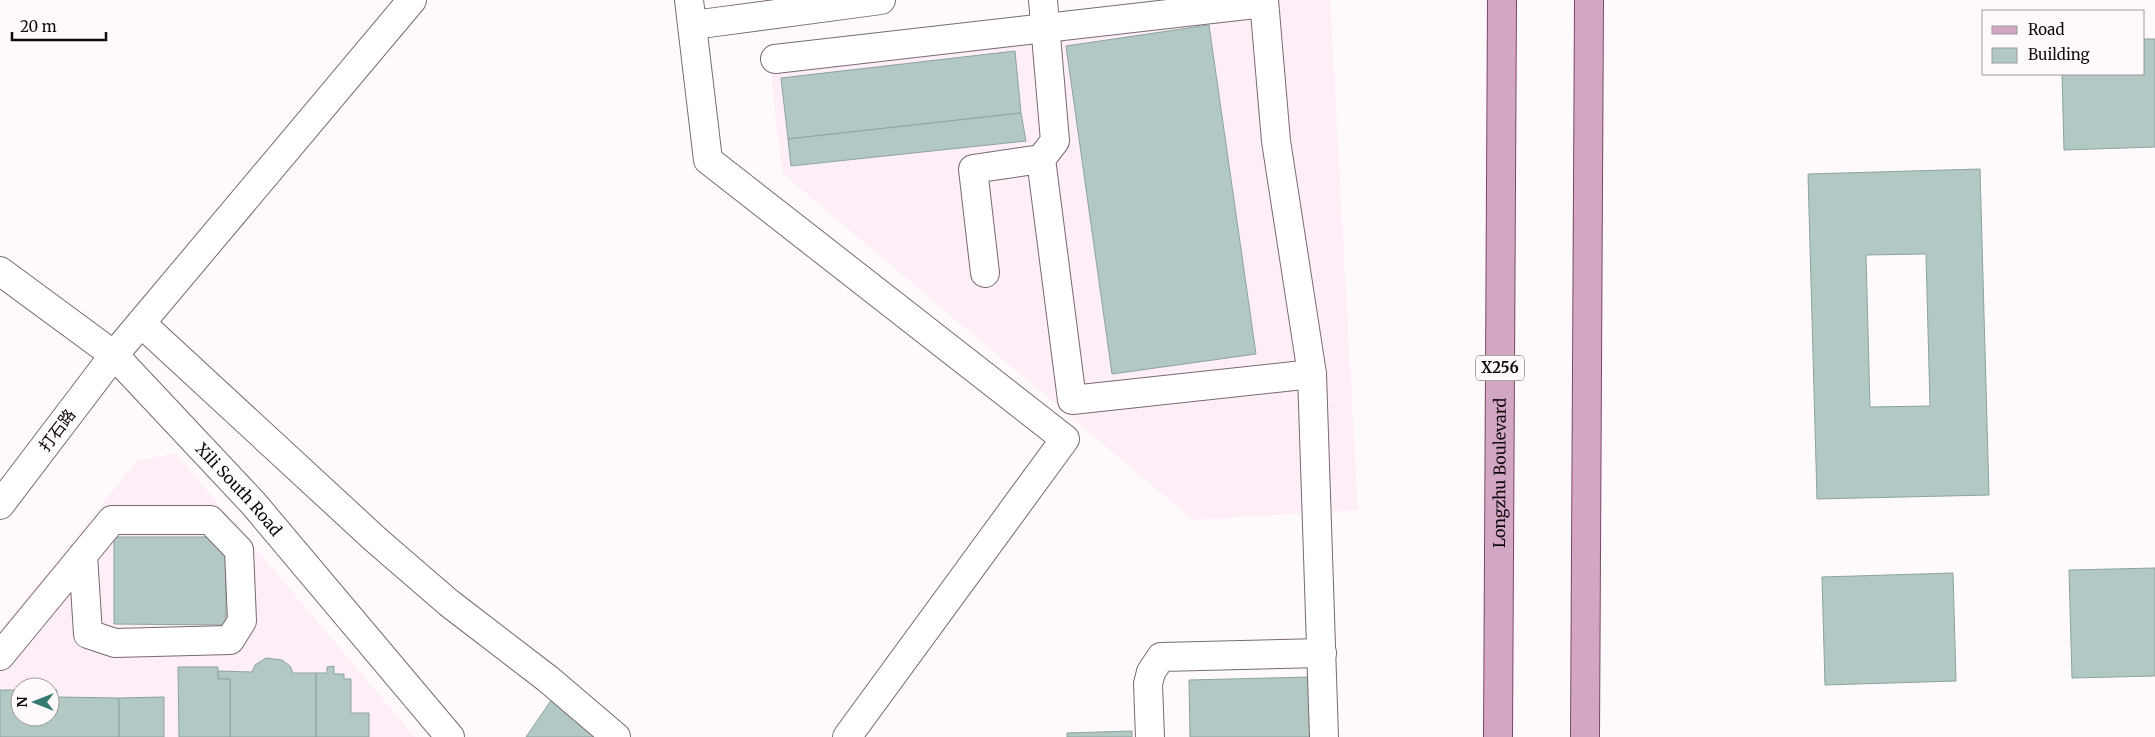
<svg xmlns="http://www.w3.org/2000/svg" width="2155" height="737" viewBox="0 0 2155 737" font-family="Merriweather,'Noto Sans SC',serif">
<style>
.built{fill:#feeef8;fill-rule:evenodd}
.building{fill:#b2c8c4;stroke:#8da39f;fill-rule:evenodd}
.lines{fill:none;stroke-linecap:round;stroke-linejoin:round}
.minor-casing{stroke:#796973;stroke-width:30}
.major-casing{stroke:#7c496b;stroke-width:30}
.minor{stroke:#fff;stroke-width:28}
.major{stroke:#d3a6c4;stroke-width:28}
.labels{text-anchor:middle;stroke-width:4;stroke-linejoin:round;paint-order:stroke}
.shield{fill:#fefafc;stroke:#575255;stroke-width:1}
.shield-label{font-size:15px;font-weight:bold;fill:#100a0e}
.street-label{font-size:16px;fill:#100a0e;stroke:#fefafc}
</style>
<rect width="100%" height="100%" fill="#fefafc"/>
<g class="built">
<path d="M1194 0H1330L1358 510 1193 520 782 173 768 47Z"/>
<path d="M175 453 415 737H0V630L137 461ZM20 687H50V717H20Z"/>
</g>
<g class="building">
<path d="M1209 25 1256 354 1112 374 1066 46Z"/>
<path d="M2144 39H2155V147L2064 150 2062 74H2144Z"/>
<path d="M1015 51 1021 113 788 139 781 78Z"/>
<path d="M1021 113 1026 141 791 166 788 139Z"/>
<path d="M1980 169 1989 495 1817 499 1808 174ZM1926 254 1930 406 1870 407 1866 255Z"/>
<path d="M114 537H209L226 554V625L114 624Z"/>
<path d="M2155 568V676L2072 678 2069 570Z"/>
<path d="M1953 573 1956 681 1825 685 1822 577Z"/>
<path d="M266 658 282 660 290 666 293 673H316V737H230V679H218V671L252 672 255 665Z"/>
<path d="M334 666V674H344V679H351V713H369V737H316V673H327V667Z"/>
<path d="M178 667H218V679H230V737H179Z"/>
<path d="M1309 677 1310 737H1190L1189 680Z"/>
<path d="M0 690H20V717H50V690H57L56 697 119 698V737H0Z"/>
<path d="M164 697V737H119V698Z"/>
<path d="M552 699 596 737H526Z"/>
<path d="M1132 731V737H1067V733Z"/>
</g>
<g class="lines">
<g class="minor-casing">
<g id="minor">
<path d="M689 0 708 160 1065 439 847 737"/>
<path d="M1043 0 1055 141 1041 159 1072 400 1312 374"/>
<path d="M1264 0 1276 141 1312 374 1324 737"/>
<path d="M693 25 881 0"/>
<path d="M775 59 1264 3"/>
<path id="s1" d="M0 271 114 355 253 503 450 737"/>
<path d="M985 273 973 169 1041 159"/>
<path d="M141 323 376 540 449 603 548 679 616 737"/>
<path d="M0 505 114 355 412 0"/>
<path d="M0 656 112 520H210L239 550 242 621 230 640 115 643 88 634 83 555"/>
<path d="M1150 737 1148 684 1151 672 1161 657 1322 653"/>
</g>
</g>
<g class="major-casing">
<g id="major">
<path id="s2" d="M1498 737 1502 0"/>
<path d="M1585 737 1589 0"/>
</g>
</g>
<use href="#minor" class="minor"/>
<use href="#major" class="major"/>
</g>
<g class="labels">
<rect class="shield" x="1476" y="355.5" width="48" height="25" rx="4"/>
<g class="shield-label">
<text x="1500" y="373">X256</text>
</g>
<g class="street-label">
<text transform="translate(57 430) rotate(-53)" y="6">打石路</text>
<text dy="6" stroke="none"><textPath href="#s2" startOffset="264">Longzhu Boulevard</textPath></text>
<text dy="6" stroke="none"><textPath href="#s1" startOffset="325">Xili South Road</textPath></text>
</g>
</g>
<rect x="1982" y="10" width="162" height="65" fill="#fefafc" stroke="#9f9a9d"/>
<rect x="1992" y="26" width="25" height="8" fill="#d3a6c4" stroke="#9f9a9d"/>
<text x="2028" y="35" font-size="15" fill="#100a0e">Road</text>
<rect x="1992" y="48" width="25" height="15" fill="#b2c8c4" stroke="#9f9a9d"/>
<text x="2028" y="60" font-size="15" fill="#100a0e">Building</text>
<g transform="translate(35 702) rotate(270)"><circle r="24" fill="#fefafc" stroke="#9f9a9d"/>
<path d="M0-4L9 19L0 12L-9 19Z" fill="#317971"/>
<text y="-8" font-size="14" font-weight="bold" text-anchor="middle" fill="#100a0e">N</text>
</g>
<path d="M12 32v8h94v-8" fill="none" stroke="#100a0e" stroke-width="2.5"/>
<text x="20" y="32" font-size="15" fill="#100a0e" stroke="#fefafc" stroke-width="4" paint-order="stroke">20 m</text>
</svg>
